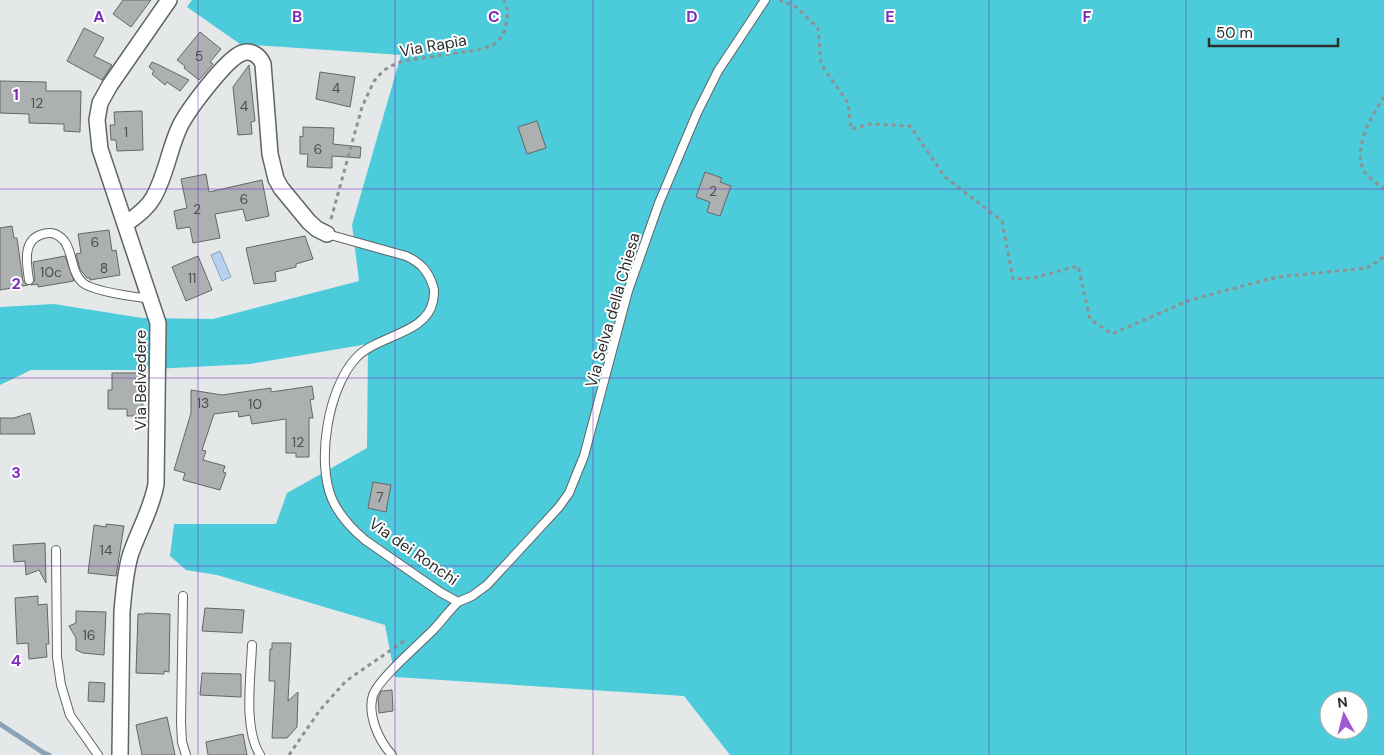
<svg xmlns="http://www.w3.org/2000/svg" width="1384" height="755" viewBox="0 0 1384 755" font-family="'DM Sans',sans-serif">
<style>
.green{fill:#4ccbdb;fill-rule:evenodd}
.water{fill:#b5d3f0;stroke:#8ca2b6}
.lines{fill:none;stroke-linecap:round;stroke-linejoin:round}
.stream{stroke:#8ca2b6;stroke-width:5}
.building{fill:#adb0b1;stroke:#646768}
.service-casing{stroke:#616465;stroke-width:10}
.minor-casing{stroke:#616465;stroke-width:18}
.path{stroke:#8e9191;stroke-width:3;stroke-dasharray:4 4;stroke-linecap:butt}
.service{stroke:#fff;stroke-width:8}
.minor{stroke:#fff;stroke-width:15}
.grid{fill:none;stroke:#7b2cbf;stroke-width:1;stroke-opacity:0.55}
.labels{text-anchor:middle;stroke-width:4;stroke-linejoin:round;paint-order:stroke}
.number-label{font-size:14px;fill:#4c4e4f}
.street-label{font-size:16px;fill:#2c2e2e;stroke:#fff}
.grid-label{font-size:16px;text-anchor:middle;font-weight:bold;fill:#7b2cbf;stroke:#fff;stroke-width:4;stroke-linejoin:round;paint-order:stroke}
</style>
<rect width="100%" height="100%" fill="#e4e8e8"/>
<path class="green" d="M192 0H1384V755H730L684 696 395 677 385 625 217 575 186 570 170 556 174 524H276L287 493 367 448 368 344 250 364 135 370H31L0 385V307L54 304 142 318 213 319 359 281 352 225 401 55 240 44 187 7ZM1329 700H1359V730H1329Z"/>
<path class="water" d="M220 251 231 277 222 281 211 255Z"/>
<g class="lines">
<path class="stream" d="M0 724 44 753 49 755"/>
</g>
<g class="building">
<path d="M123 0H151L131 27 113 14Z"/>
<path d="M84 28 104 38 94 56 112 65 102 80 67 61Z"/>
<path d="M200 32 221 49 210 62 213 64 199 80 184 68 185 66 177 60Z"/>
<path d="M152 62 159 65 189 80 180 91 167 82 165 85 152 74 154 71 149 67Z"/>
<path d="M249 65 255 121 251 122 252 134 238 135 233 87Z"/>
<path d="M320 72 355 77 350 107 316 99Z"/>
<path d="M0 81 46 82V91H81L80 132 64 131V124L29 123V114L0 113Z"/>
<path d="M142 111 143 150 117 151 116 140H111L110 125H115L114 112Z"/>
<path d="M537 121 546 148 527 154 518 127Z"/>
<path d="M303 127 334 128 333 144 361 147 360 158 332 156V168L307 167 308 154H300V136L303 137Z"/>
<path d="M705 172 722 178 720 182 731 186 720 216 707 212 710 202 696 197Z"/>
<path d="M206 174 209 192 262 180 269 216 246 221 243 209 215 214 220 238 193 243 190 227 177 229 174 211 187 208 181 179Z"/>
<path d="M12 226 14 238H17L23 281 28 285 0 290V228Z"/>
<path d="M109 230 112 251 116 250 120 275 90 280V278H87L80 269 76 254 81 253 78 234Z"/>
<path d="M305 236 313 259 296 264V267L275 272 276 281 254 284 246 248Z"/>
<path d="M65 256 74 281 38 287V284L31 285 35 280 33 262Z"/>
<path d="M198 256 212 290 186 301 172 267Z"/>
<path d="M112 373H142L143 416H127V409H108V390H112Z"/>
<path d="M312 386 314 399 310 400 313 418H309V457H296V453H286V419L252 424 250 415 239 417 238 411 214 414 202 450 206 451 203 460 225 466 223 472 226 473 220 490 183 480 185 473 174 470 191 413V390L222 395 271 388V392Z"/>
<path d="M30 413 35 434H0V418H14Z"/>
<path d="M373 482 391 485 386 512 368 508Z"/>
<path d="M106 524 124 526 116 576 88 573 94 525 106 527Z"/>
<path d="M45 543 46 583 39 570 26 575 25 561 14 562 13 545Z"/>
<path d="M38 596V605L47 604 49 644H46L47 657 29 659 28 643 17 644 15 598Z"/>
<path d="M205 608 244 610 242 633 202 631Z"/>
<path d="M76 611 106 612 104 655 83 653 76 650V638L69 626 76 623Z"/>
<path d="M145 613 170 614 169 672 164 671V674L136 673 138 614H144Z"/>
<path d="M272 643H291L288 701 298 692 297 727 287 738H272L275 681H269L270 649H272Z"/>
<path d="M202 673 241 674V697L200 695Z"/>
<path d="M89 682 105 683 104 702 88 701Z"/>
<path d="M392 690 393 711 379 713 378 699 381 691Z"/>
<path d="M167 717 175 755H142L136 725Z"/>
<path d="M243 734 247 755H208L206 742Z"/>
</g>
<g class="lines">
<g class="service-casing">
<g id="service">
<path d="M327 234 406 256C421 263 428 271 433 286 435 291 434 295 433 301 427 334 377 335 356 358 328 388 316 461 332 499 339 515 352 529 365 540L440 592 458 602C450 610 443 619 435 628 421 643 379 678 373 695 367 715 379 741 392 755"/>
<path d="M29 280C27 265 22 242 40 235 45 233 50 232 55 234 75 242 68 270 83 283 94 292 136 297 151 299"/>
<path d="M56 550 57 657 61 685 70 715 98 755"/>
<path d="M183 596 181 722 182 742 186 755"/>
<path d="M458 602 472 596 487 585 559 507 569 493 584 456 628 291 659 203 697 113 718 71 765 0"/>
<path d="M252 645C251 676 243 728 260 755"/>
</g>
</g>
<g class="minor-casing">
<g id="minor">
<path d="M126 224C136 216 147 209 153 198 166 176 169 149 180 126 188 110 226 59 242 53 251 50 259 55 263 64L270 154 276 179 281 188 309 222 317 229 327 234"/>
<path d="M120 755 122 611C124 592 125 571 131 553 139 530 152 508 156 484L158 323 100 149 97 120 100 103 110 85 169 0"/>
</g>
</g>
<g class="path">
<path d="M779 0 795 6 818 28 821 64 848 103 851 129 871 124 910 126 945 177 1002 221 1013 279 1033 278 1078 266 1090 319 1112 334 1190 300 1277 277 1367 268 1384 257"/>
<path d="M1384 97C1372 115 1352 148 1364 171 1367 177 1378 184 1384 189"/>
<path d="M331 219 362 107 374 81 383 71 391 66 403 61 477 50 492 46 500 39 505 30 508 12 504 0"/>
<path d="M289 755 320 710 346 681 404 641"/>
</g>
<use href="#service" class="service"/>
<use href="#minor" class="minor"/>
</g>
<path class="grid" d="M198 0V755M395 0V755M593 0V755M791 0V755M989 0V755M1186 0V755M0 189H1384M0 378H1384M0 566H1384"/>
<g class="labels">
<g class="number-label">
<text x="199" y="61">5</text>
<text x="336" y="93">4</text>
<text x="37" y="108">12</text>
<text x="244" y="111">4</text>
<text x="126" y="137">1</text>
<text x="318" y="154">6</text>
<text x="713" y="196">2</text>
<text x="244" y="204">6</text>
<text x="197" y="214">2</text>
<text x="95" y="247">6</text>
<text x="104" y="273">8</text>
<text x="51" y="277">10c</text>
<text x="192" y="283">11</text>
<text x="203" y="408">13</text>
<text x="255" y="409">10</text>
<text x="298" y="447">12</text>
<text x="380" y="502">7</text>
<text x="106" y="555">14</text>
<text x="89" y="640">16</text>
</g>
<g class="street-label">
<text transform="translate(433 45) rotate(-10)" y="6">Via Rapìa</text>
<text transform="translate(612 310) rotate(-74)" y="6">Via Selva della Chiesa</text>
<text transform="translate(140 380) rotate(-90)" y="6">Via Belvedere</text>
<text transform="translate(414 551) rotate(35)" y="6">Via dei Ronchi</text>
</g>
</g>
<g class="grid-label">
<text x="99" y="22">A</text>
<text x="297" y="22">B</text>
<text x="494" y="22">C</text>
<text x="692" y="22">D</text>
<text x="890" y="22">E</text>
<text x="1087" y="22">F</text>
<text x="16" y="100">1</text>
<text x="16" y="289">2</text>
<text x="16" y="478">3</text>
<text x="16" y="666">4</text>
</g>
<g transform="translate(1344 715) rotate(353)"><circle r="24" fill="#ffffff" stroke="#ababab"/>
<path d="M0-4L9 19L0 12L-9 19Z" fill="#a15ace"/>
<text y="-8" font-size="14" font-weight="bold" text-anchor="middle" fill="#2c2e2e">N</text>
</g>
<path d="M1209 38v8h129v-8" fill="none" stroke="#2c2e2e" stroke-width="2.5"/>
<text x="1216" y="38" font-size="15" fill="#2c2e2e" stroke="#ffffff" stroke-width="4" paint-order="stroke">50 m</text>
</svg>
